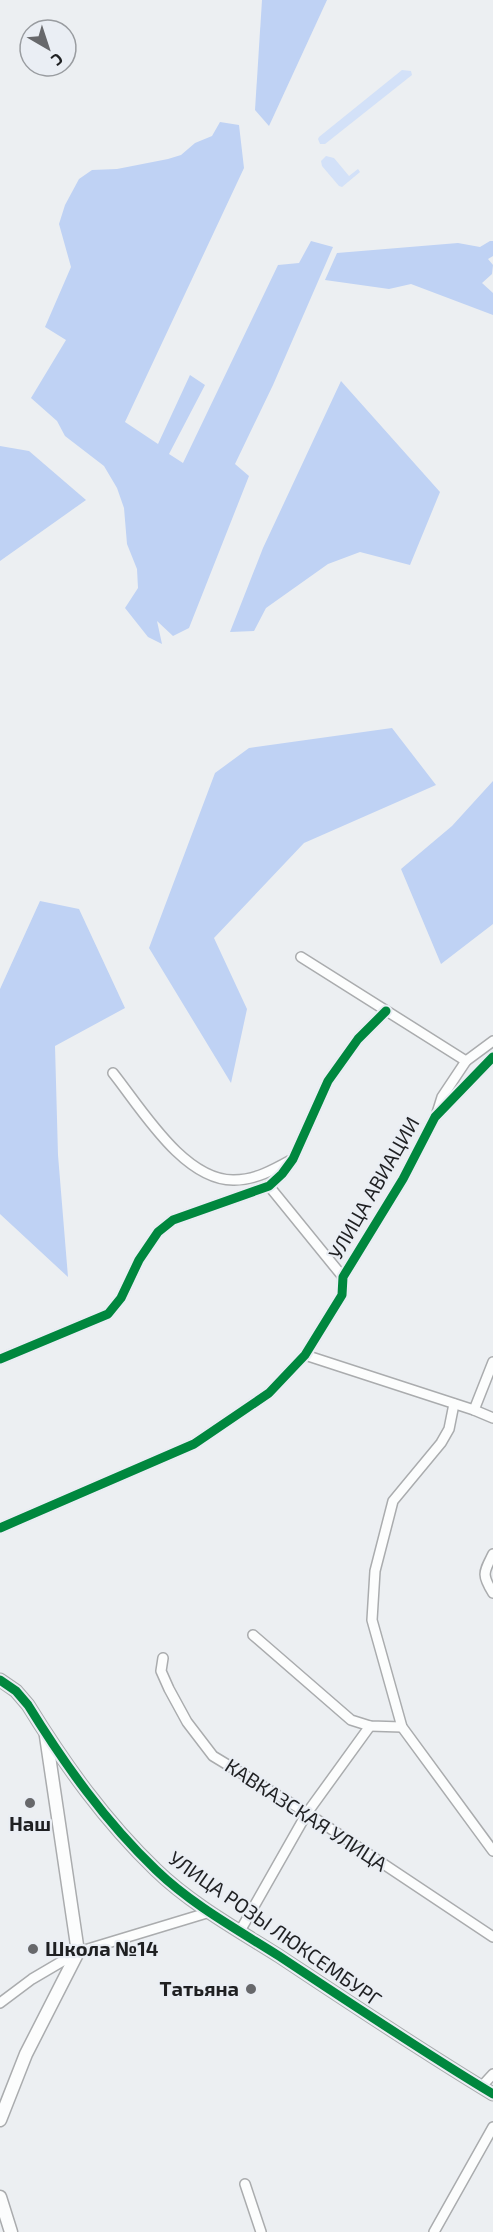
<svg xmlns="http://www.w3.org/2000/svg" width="493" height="2232" viewBox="0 0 493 2232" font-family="'Exo 2',sans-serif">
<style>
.green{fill:#d3e1f8}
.forest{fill:#bfd2f4}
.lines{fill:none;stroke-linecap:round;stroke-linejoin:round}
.minor-casing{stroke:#aaacae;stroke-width:12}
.tertiary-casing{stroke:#aaacae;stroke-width:15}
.minor{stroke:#fcfdfd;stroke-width:9}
.tertiary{stroke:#fcfdfd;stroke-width:12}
.cycleway-casing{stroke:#eaeef4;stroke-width:13}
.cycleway{stroke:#00873e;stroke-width:9}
.poi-dot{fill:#67686b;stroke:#eaeef4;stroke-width:2}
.labels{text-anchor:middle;stroke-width:4.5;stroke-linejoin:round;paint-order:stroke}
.street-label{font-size:20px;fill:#1f2022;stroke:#eaeef4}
.poi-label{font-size:20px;font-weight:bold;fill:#1f2022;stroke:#eaeef4}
</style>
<rect width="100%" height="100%" fill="#eceff2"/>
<g class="green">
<path d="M402 70 411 71 412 75 325 144H320L318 139 319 137Z"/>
<path d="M326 156 334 158 349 176 358 169 360 172 342 187 339 186 322 166 321 161Z"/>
</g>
<g class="forest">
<path d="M262 0H327L269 126 255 110Z"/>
<path d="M220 122 239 125 244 168 125 422 158 444 190 375 205 385 169 454 183 463 278 265 299 263 311 241 333 247 273 385 235 464 249 476 189 628 173 636 157 621 162 644 148 637 125 608 138 588 137 569 127 544 124 508 117 488 104 466 65 436 57 421 31 398 66 340 45 327 71 267 59 224 65 205 79 179 92 170 117 169 168 159 181 155 195 143 212 136Z"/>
<path d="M490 241H493V256L488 259 493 265 492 274 482 283 493 293V315L411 284 389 289 325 280 337 253 458 243 480 247Z"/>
<path d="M341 381 440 492 410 565 360 552 328 564 266 608 254 631 230 632 263 548Z"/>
<path d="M0 446 29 451 86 500 0 561Z"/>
<path d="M392 728 436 785 304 843 214 938 247 1009 231 1083 149 948 215 773 249 748Z"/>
<path d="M493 781V924L441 964 401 869 452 826Z"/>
<path d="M40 901 79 909 125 1008 55 1046 58 1155 68 1277 0 1214V989Z"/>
</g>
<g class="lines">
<g class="minor-casing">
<g id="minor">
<path d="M301 957 466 1061"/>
<path d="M113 1073C141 1108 184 1181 234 1180 255 1180 273 1170 291 1160"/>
<path d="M437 1113 442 1097 466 1061 493 1041"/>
<path d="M269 1186 343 1277"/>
<path d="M305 1355 474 1410 493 1418"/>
<path d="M0 1359 108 1314 121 1298 139 1260 158 1232 173 1220 269 1186 282 1174 293 1159 328 1081 358 1039 386 1011"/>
<path d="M454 1404 449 1429 441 1443 393 1501 375 1571 372 1620 402 1727 493 1851"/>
<path d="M474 1410 493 1362"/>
<path d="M0 1528 194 1444 269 1393 305 1355 342 1295 343 1277 403 1179 435 1117 493 1057"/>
<path d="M493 1554C484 1572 481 1574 493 1593"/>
<path d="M253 1635 351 1720 370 1726 402 1727"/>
<path d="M163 1658 161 1671 169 1689 187 1722 213 1756 307 1813 493 1937"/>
<path d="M240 1931 307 1813 370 1726"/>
<path d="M0 2003 32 1979 78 1952 210 1912"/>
<path d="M481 2087 493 2074"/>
<path d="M245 2184 261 2232"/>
<path d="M434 2232 493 2127"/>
</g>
</g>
<g class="tertiary-casing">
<g id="tertiary">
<path d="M0 1680 16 1691 28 1705C65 1765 105 1821 156 1870 191 1904 238 1930 279 1956 350 2003 420 2050 493 2094"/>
<path d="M0 2120 26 2054 78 1952 46 1736"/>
<path d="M0 2197 11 2232"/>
</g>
</g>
<use href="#minor" class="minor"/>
<use href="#tertiary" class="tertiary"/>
<g class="cycleway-casing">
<g id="cycleway">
<path d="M0 1359 108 1314 121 1298 139 1260 158 1232 173 1220 269 1186 282 1174 293 1159 328 1081 358 1039 386 1011"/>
<path d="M0 1528 194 1444 269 1393 305 1355 342 1295 343 1277 403 1179 435 1117 493 1057"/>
<path d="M0 1680 16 1691 28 1705C65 1765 105 1821 156 1870 191 1904 238 1930 279 1956 350 2003 420 2050 493 2094"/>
</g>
</g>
<use href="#cycleway" class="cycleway"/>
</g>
<g class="poi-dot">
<circle cx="30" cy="1803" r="6"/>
<circle cx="33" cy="1949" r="6"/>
<circle cx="251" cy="1989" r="6"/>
</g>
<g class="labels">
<g class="street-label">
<text transform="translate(374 1188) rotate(-60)" y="7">УЛИЦА АВИАЦИИ</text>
<text transform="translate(306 1815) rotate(33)" y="7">КАВКАЗСКАЯ УЛИЦА</text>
<text transform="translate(275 1929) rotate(35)" y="7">УЛИЦА РОЗЫ ЛЮКСЕМБУРГ</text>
</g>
<g class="poi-label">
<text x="30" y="1831">Наш</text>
<text x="45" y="1956" text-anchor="start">Школа №14</text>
<text x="239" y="1996" text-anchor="end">Татьяна</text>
</g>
</g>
<g transform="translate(48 48) rotate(141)"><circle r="28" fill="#eaeef4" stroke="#999ca0" stroke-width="1.5"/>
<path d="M0-4.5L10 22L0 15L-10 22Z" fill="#67686b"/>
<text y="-9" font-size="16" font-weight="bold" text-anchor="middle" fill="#1f2022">С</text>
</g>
</svg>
